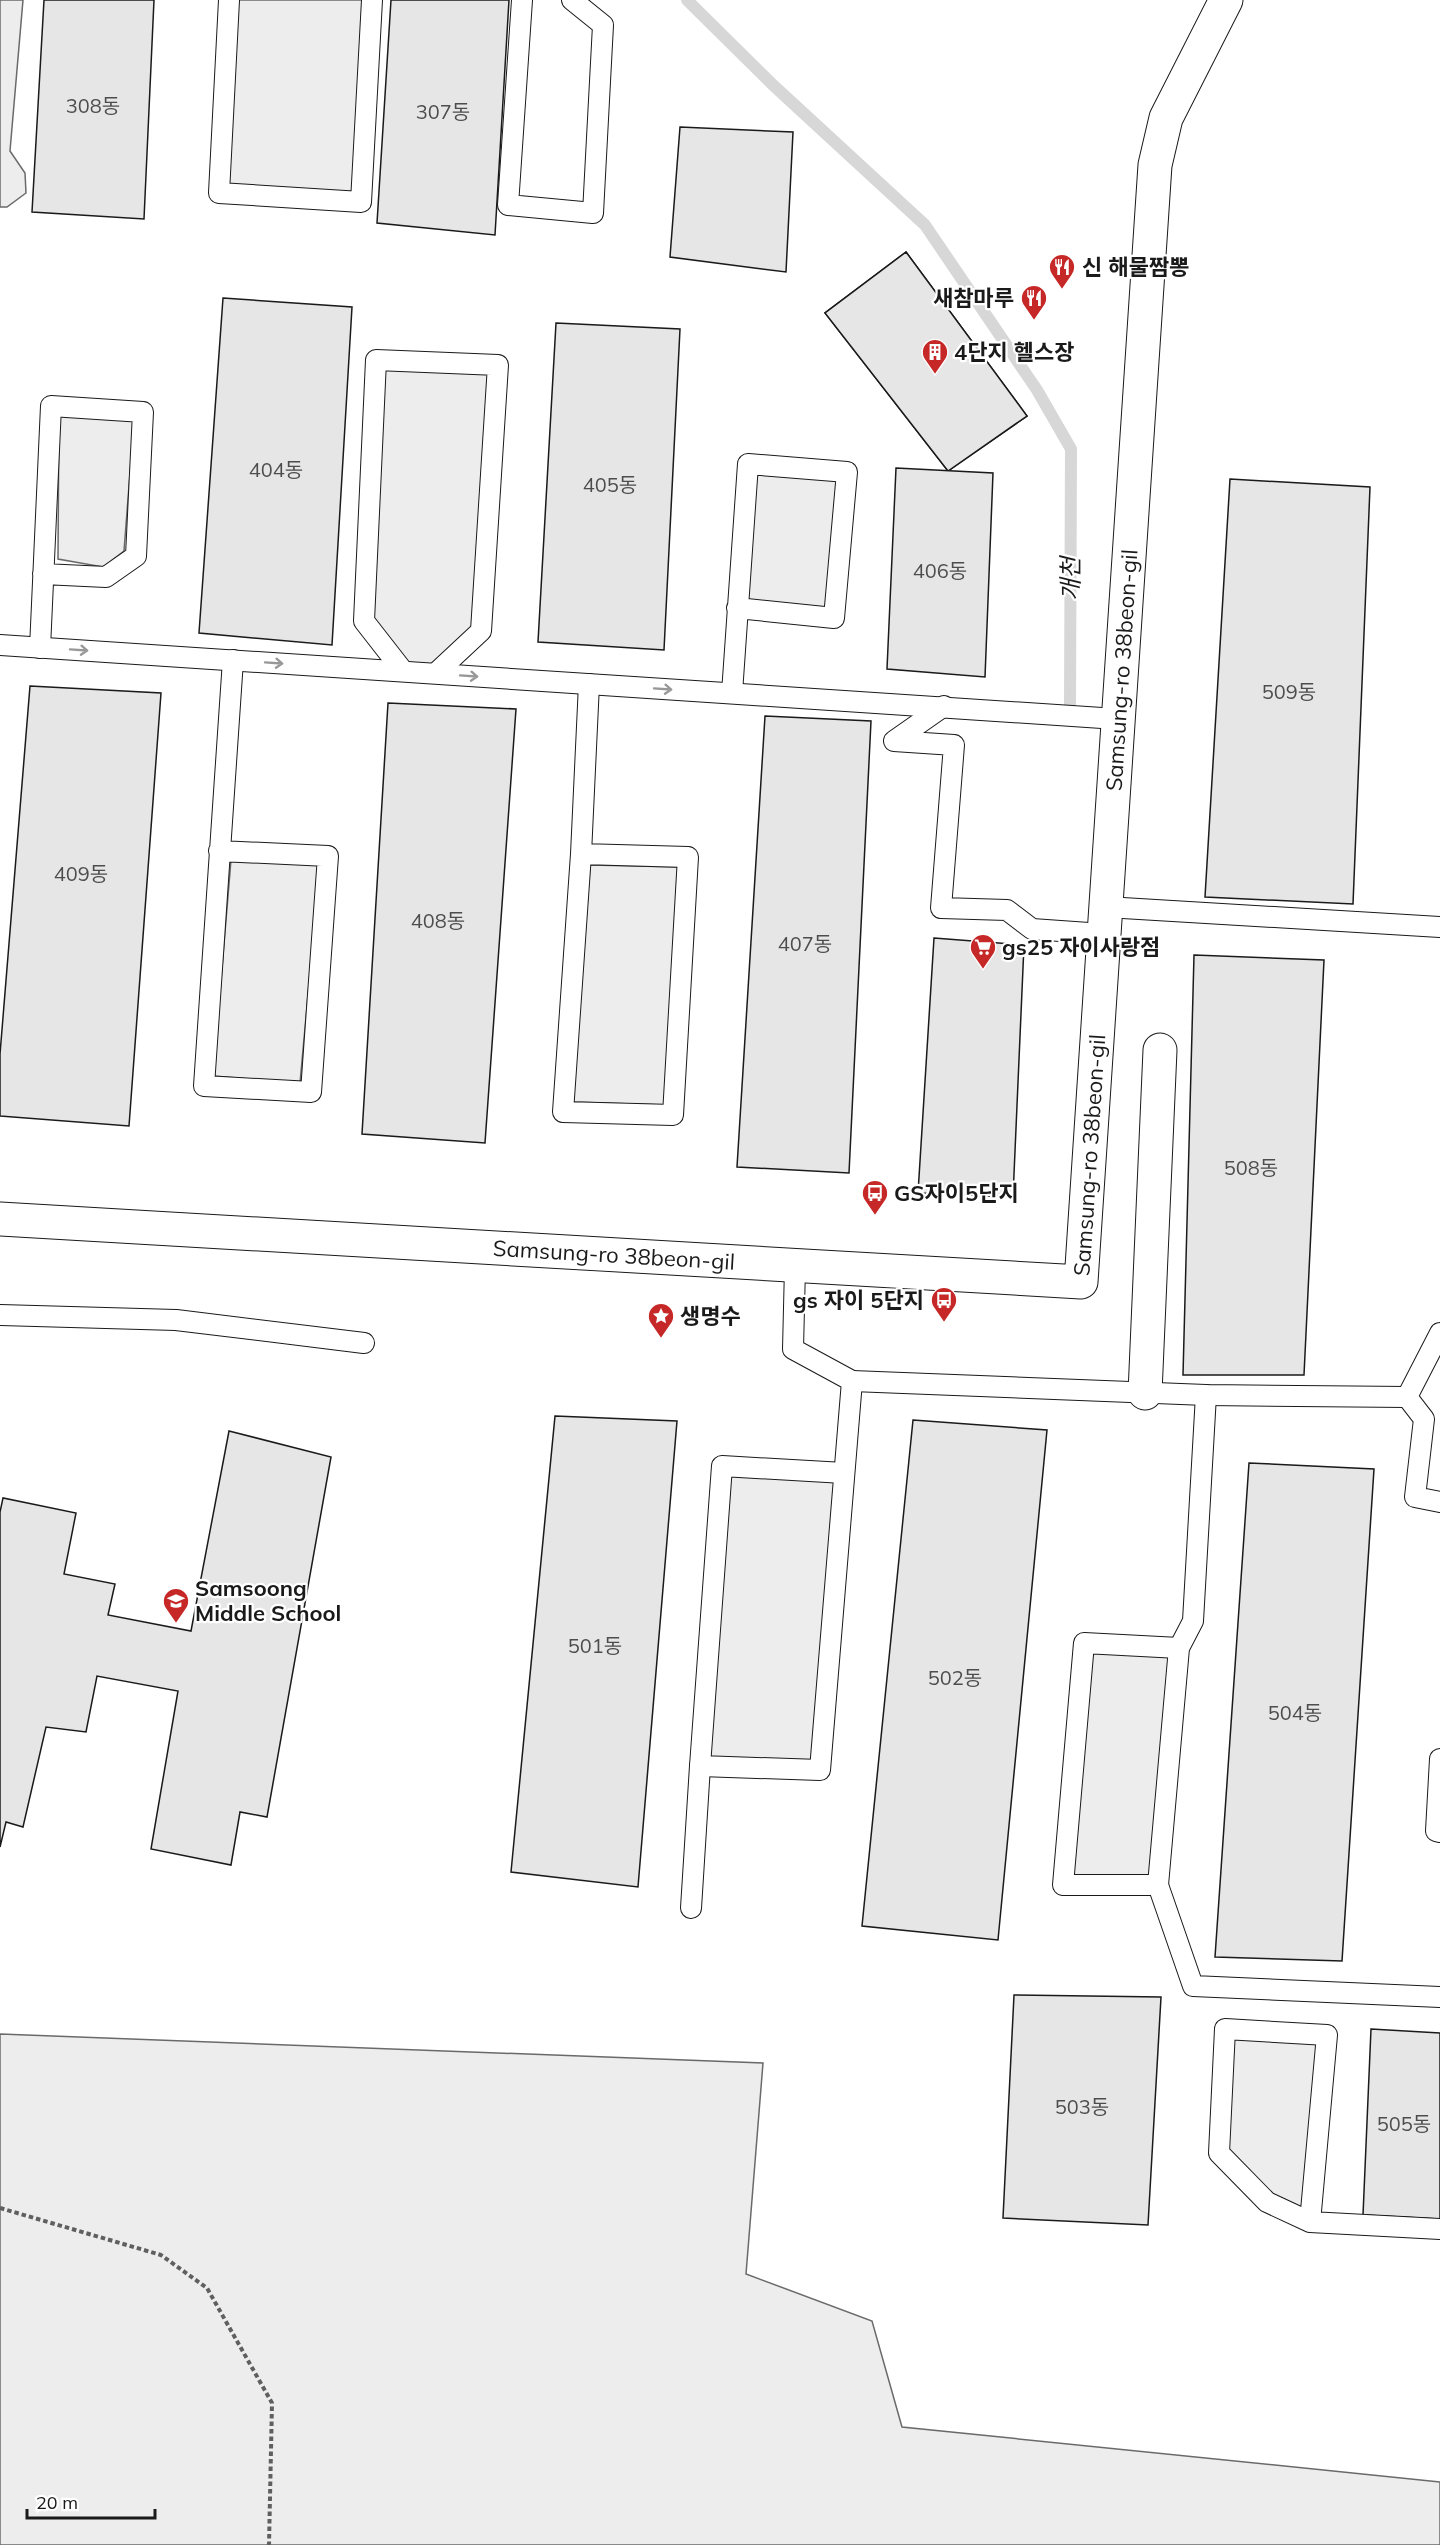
<svg xmlns="http://www.w3.org/2000/svg" width="1440" height="2545" viewBox="0 0 1440 2545" font-family="Mulish,'Noto Sans KR',sans-serif">
<style>
.built{fill:#ededed;stroke:#6a6a6a;stroke-width:1.5}
.lines{fill:none;stroke-linecap:round;stroke-linejoin:round}
.stream{stroke:#d7d7d7;stroke-width:12}
.building{fill:#e6e6e6;stroke:#1a1a1a;stroke-width:1.5}
.service-casing{stroke:#1a1a1a;stroke-width:22}
.minor-casing{stroke:#1a1a1a;stroke-width:35}
.path{stroke:#5f5f5f;stroke-width:4;stroke-dasharray:4.5 3;stroke-linecap:butt}
.service{stroke:#fff;stroke-width:20}
.minor{stroke:#fff;stroke-width:33}
.oneway{stroke:#989898}
.labels{text-anchor:middle;stroke-width:4.5;stroke-linejoin:round;paint-order:stroke}
.number-label{font-size:20px;fill:#4d4d4d}
.poi-label{font-size:22px;font-weight:bold;fill:#1a1a1a;stroke:#fff;text-anchor:start}
.street-label{font-size:22px;fill:#1a1a1a;stroke:#fff}
.water-label{font-size:24px;font-style:italic;fill:#1a1a1a;stroke:#fff}
</style>
<rect width="100%" height="100%" fill="#fff"/>
<g class="built">
<path d="M0 0H23L10 151 25 173 26 193 7 207H0Z"/>
<path d="M229 0H372L361 202 219 193Z"/>
<path d="M383 366 490 372 472 630 432 668H401L365 622Z"/>
<path d="M59 407 134 421 124 551 103 567 58 559Z"/>
<path d="M755 471 839 476 827 610 743 601Z"/>
<path d="M231 860 320 863 300 1083 213 1076Z"/>
<path d="M590 865 679 867 664 1105 573 1102Z"/>
<path d="M722 1466 844 1473 820 1770 700 1766Z"/>
<path d="M1084 1643 1179 1648 1158 1885H1063Z"/>
<path d="M1225 2029 1327 2035 1310 2222 1267 2202 1219 2153Z"/>
<path d="M0 2034 763 2063 746 2274 872 2321 902 2427 1440 2482V2545H0Z"/>
</g>
<g class="lines">
<path class="stream" d="M687 0 773 85 925 225 1037 390 1071 449 1070 708"/>
</g>
<g class="building">
<path d="M44 0H154L144 219 32 212Z"/>
<path d="M391 0H509L495 235 377 223Z"/>
<path d="M680 127 793 132 786 272 670 257Z"/>
<path d="M906 252 1027 416 948 471 825 313Z"/>
<path d="M906 252 1027 416 948 471 825 313Z"/>
<path d="M223 298 352 307 332 645 199 633Z"/>
<path d="M556 323 680 329 664 650 538 642Z"/>
<path d="M896 468 993 473 985 677 887 669Z"/>
<path d="M1230 479 1370 487 1353 904 1205 897Z"/>
<path d="M30 686 161 693 129 1126 0 1116V1054Z"/>
<path d="M388 703 516 709 485 1143 362 1134Z"/>
<path d="M765 716 871 721 849 1173 737 1167Z"/>
<path d="M934 938 1024 945 1013 1197 918 1193Z"/>
<path d="M1194 955 1324 960 1304 1375H1183Z"/>
<path d="M555 1416 677 1421 638 1887 511 1872Z"/>
<path d="M913 1420 1047 1430 998 1940 862 1926Z"/>
<path d="M229 1431 331 1457 267 1817 240 1812 231 1865 151 1849 178 1691 97 1676 86 1732 46 1727 23 1827 6 1822 0 1847V1512L3 1498 76 1513 64 1574 115 1584 108 1615 191 1631Z"/>
<path d="M1249 1463 1374 1469 1342 1961 1215 1957Z"/>
<path d="M1014 1995 1161 1997 1148 2225 1003 2218Z"/>
<path d="M1371 2029 1440 2033V2219L1363 2215Z"/>
</g>
<g class="lines">
<g class="service-casing">
<g id="service">
<path d="M229 0 219 193 361 202 372 0"/>
<path d="M522 0 508 205 593 213 603 25 572 0"/>
<path d="M0 645 1117 719"/>
<path d="M40 648 51 406 143 412 136 556 106 577 43 574"/>
<path d="M403 671 364 621 376 360 498 365 481 631 436 673"/>
<path d="M732 693 748 464 847 472 834 618 737 608"/>
<path d="M944 706 894 741 954 745 941 908 1007 910 1032 929 1103 934"/>
<path d="M219 851 328 856 311 1092 204 1086 233 660"/>
<path d="M581 854 563 1112 673 1115 688 857 581 854 589 684"/>
<path d="M1106 907 1440 927"/>
<path d="M795 1267 793 1349 852 1381 820 1770 700 1766 722 1466 844 1473"/>
<path d="M0 1315 176 1320 364 1343"/>
<path d="M852 1381 1206 1395 1407 1397 1440 1333"/>
<path d="M1407 1397 1424 1419 1415 1497 1440 1502"/>
<path d="M1179 1648 1084 1643 1063 1885H1158L1179 1648 1193 1621 1206 1395"/>
<path d="M1440 1759 1436 1831 1440 1832"/>
<path d="M1158 1885 1193 1986 1440 1997"/>
<path d="M691 1908 700 1766"/>
<path d="M1310 2222 1327 2035 1225 2029 1219 2153 1267 2202 1310 2222 1440 2229"/>
</g>
</g>
<g class="minor-casing">
<g id="minor">
<path id="s1" d="M0 1219 1081 1282 1155 165 1166 118 1226 0"/>
<path d="M1145 1393 1160 1050"/>
</g>
</g>
<path class="path" d="M0 2208 161 2255 207 2288 272 2403 269 2545"/>
<use href="#service" class="service"/>
<use href="#minor" class="minor"/>
</g>
<defs><path id="oneway-shaft" d="M-6 0H5M1.5-3L5.5 0L1.5 3" fill="none" stroke-width="1.6" stroke-linecap="round" stroke-linejoin="round" transform="scale(1.5)"/></defs>
<g class="oneway">
<use href="#oneway-shaft" transform="translate(79 650) rotate(4)"/>
<use href="#oneway-shaft" transform="translate(274 663) rotate(4)"/>
<use href="#oneway-shaft" transform="translate(469 676) rotate(4)"/>
<use href="#oneway-shaft" transform="translate(663 689) rotate(4)"/>
</g>
<defs>
<g id="restaurant-pin" transform="scale(1.35)"><path d="M0 17L-7.5 6A9.5 9.5 0 1 1 7.5 6Z" fill="#c62828" stroke="#fff"/><path d="M-5-6h1v4h1v-4h1v4h1v-4h1v5L-1.5 .5V6h-2V.5L-5-1ZM5-6V6H3V1.5H1.5Q1.5-4 5-6Z" fill="#fff"/></g>
<g id="building-pin" transform="scale(1.35)"><path d="M0 17L-7.5 6A9.5 9.5 0 1 1 7.5 6Z" fill="#c62828" stroke="#fff"/><path d="M-4-6H4V6H1V3H-1V6H-4ZM-2.5-4.3h1.7v1.8h-1.7ZM.8-4.3h1.7v1.8H.8ZM-2.5-1h1.7V.8h-1.7ZM.8-1h1.7V.8H.8Z" fill="#fff"/></g>
<g id="supermarket-pin" transform="scale(1.35)"><path d="M0 17L-7.5 6A9.5 9.5 0 1 1 7.5 6Z" fill="#c62828" stroke="#fff"/><path d="M-6-5.5h2.5l.6 2H6L4.5 2H-2.5L-4.4-4H-6ZM-1.5 3.2a1.3 1.3 0 1 0 .1 0ZM3 3.2a1.3 1.3 0 1 0 .1 0Z" fill="#fff"/></g>
<g id="bus-pin" transform="scale(1.35)"><path d="M0 17L-7.5 6A9.5 9.5 0 1 1 7.5 6Z" fill="#c62828" stroke="#fff"/><path d="M-5-6H5V4H4V6H2V4H-2V6H-4V4H-5ZM-3.5-4V0h7V-4ZM-3.5 1.2v1.5H-2V1.2ZM2 1.2v1.5H3.5V1.2Z" fill="#fff"/></g>
<g id="sight-pin" transform="scale(1.35)"><path d="M0 17L-7.5 6A9.5 9.5 0 1 1 7.5 6Z" fill="#c62828" stroke="#fff"/><path d="M0-6L1.8-2.2L6-1.7L2.9 1.2L3.7 5.4L0 3.3L-3.7 5.4L-2.9 1.2L-6-1.7L-1.8-2.2Z" fill="#fff"/></g>
<g id="school-pin" transform="scale(1.35)"><path d="M0 17L-7.5 6A9.5 9.5 0 1 1 7.5 6Z" fill="#c62828" stroke="#fff"/><path d="M0-5L7-2L0 1L-7-2ZM-4 1L0 2.5L4 1V4Q0 6-4 4Z" fill="#fff"/></g>
</defs>
<g fill-rule="evenodd">
<use href="#restaurant-pin" x="1062" y="267"/>
<use href="#restaurant-pin" x="1034" y="298"/>
<use href="#building-pin" x="935" y="352"/>
<use href="#supermarket-pin" x="983" y="947"/>
<use href="#bus-pin" x="875" y="1193"/>
<use href="#bus-pin" x="944" y="1300"/>
<use href="#sight-pin" x="661" y="1316"/>
<use href="#school-pin" x="176" y="1601"/>
</g>
<g class="labels">
<g class="number-label">
<text x="93" y="113">308동</text>
<text x="443" y="119">307동</text>
<text x="276" y="477">404동</text>
<text x="610" y="492">405동</text>
<text x="940" y="578">406동</text>
<text x="1289" y="699">509동</text>
<text x="81" y="881">409동</text>
<text x="438" y="928">408동</text>
<text x="805" y="951">407동</text>
<text x="1251" y="1175">508동</text>
<text x="595" y="1653">501동</text>
<text x="955" y="1685">502동</text>
<text x="1295" y="1720">504동</text>
<text x="1082" y="2114">503동</text>
<text x="1404" y="2131">505동</text>
</g>
<g class="poi-label">
<text x="1082" y="275">신 해물짬뽕</text>
<text x="1014" y="306" text-anchor="end">새참마루</text>
<text x="954" y="360">4단지 헬스장</text>
<text x="1002" y="955">gs25 자이사랑점</text>
<text x="894" y="1201">GS자이5단지</text>
<text x="924" y="1308" text-anchor="end">gs 자이 5단지</text>
<text x="680" y="1324">생명수</text>
<text x="195" y="1596">Samsoong<tspan x="195" dy="25">Middle School</tspan></text>
</g>
<g class="street-label">
<text dy="8" stroke="none"><textPath href="#s1" startOffset="1696">Samsung-ro 38beon-gil</textPath></text>
<text dy="8" stroke="none"><textPath href="#s1" startOffset="1210">Samsung-ro 38beon-gil</textPath></text>
<text dy="8" stroke="none"><textPath href="#s1" startOffset="615">Samsung-ro 38beon-gil</textPath></text>
</g>
<g class="water-label">
<text transform="translate(1071 579) rotate(-90)" y="8">개천</text>
</g>
</g>
<path d="M27 2509v9h128v-9" fill="none" stroke="#1a1a1a" stroke-width="3"/>
<text x="36" y="2509" font-size="18" fill="#1a1a1a" stroke="#ffffff" stroke-width="4.5" paint-order="stroke">20 m</text>
</svg>
